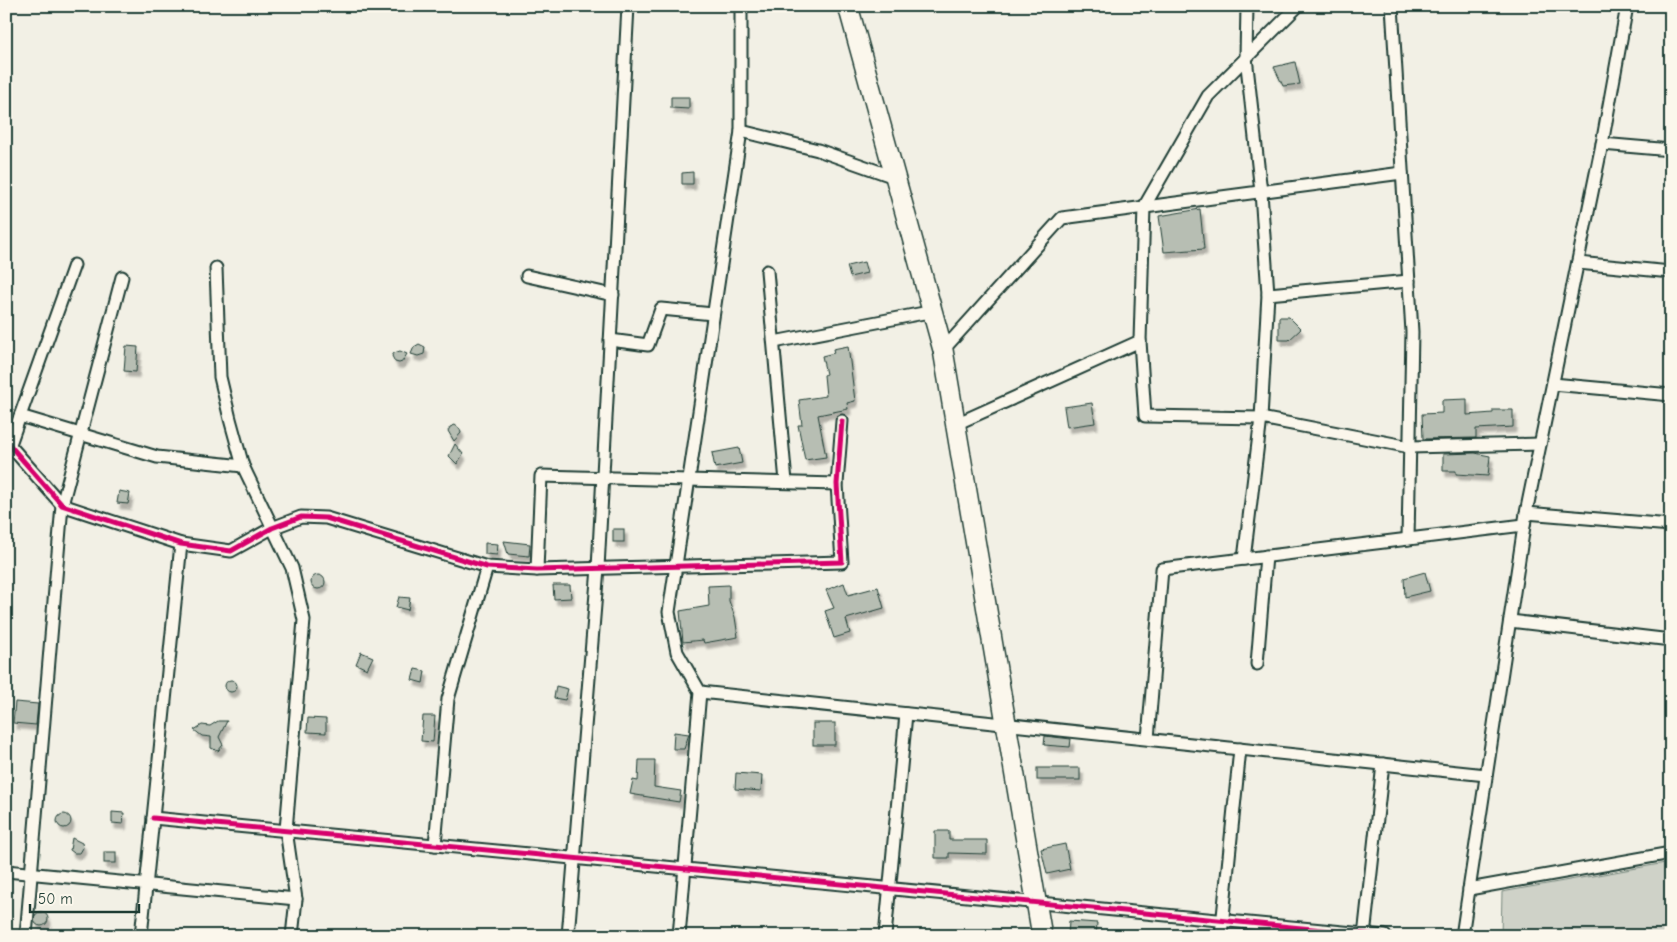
<svg xmlns="http://www.w3.org/2000/svg" width="1677" height="942" viewBox="0 0 1677 942" font-family="'Comic Neue',sans-serif">
<style>
.green{fill:#cfd2c8;stroke:#77887e}
.building{fill:#b7beb3;stroke:#1f3d34;filter:url(#shadow)}
.lines{fill:none;stroke-linecap:round;stroke-linejoin:round}
.street-casing{stroke:#1f3d34;stroke-width:15}
.primary-casing{stroke:#1f3d34;stroke-width:22}
.street{stroke:#fbf7ec;stroke-width:11}
.primary{stroke:#fbf7ec;stroke-width:19}
.cycleway-casing{stroke:#fbf7ec;stroke-width:8}
.cycleway{stroke:#d6006c;stroke-width:5}
</style>
<defs>
<filter id="shadow"><feDropShadow dx="3" dy="5.5" stdDeviation="1" flood-color="#0004"/></filter>
</defs>
<rect width="100%" height="100%" fill="#f2f0e5"/>
<filter id="ink" filterUnits="userSpaceOnUse"><feTurbulence type="fractalNoise" baseFrequency=".02" numOctaves="2"/><feDisplacementMap in="SourceGraphic" scale="10" xChannelSelector="R" yChannelSelector="G"/><feConvolveMatrix kernelMatrix="1 2 1 2 8 2 1 2 1" color-interpolation-filters="sRGB"/></filter>
<g filter="url(#ink)">
<path class="green" d="M1671 862V936H1501L1502 892Z"/>
<g class="building">
<path d="M1295 62 1300 84 1283 86 1274 67Z"/>
<path d="M671 97H689V109L671 108Z"/>
<path d="M693 172V184H682V173Z"/>
<path d="M1200 209 1204 249 1164 252 1159 216Z"/>
<path d="M864 262 867 273 850 277 847 266Z"/>
<path d="M1279 317H1289L1301 329 1289 340H1279Z"/>
<path d="M419 344 425 347 424 354 418 356 411 354 414 347Z"/>
<path d="M126 346 138 347 136 372 124 371Z"/>
<path d="M848 346 855 401 847 403 848 409 818 415 826 457 805 460 798 425H802L799 400 826 396 824 375 826 374 822 356 834 353 833 349Z"/>
<path d="M400 351 407 354 402 362 399 363 395 362 392 356 394 353Z"/>
<path d="M1467 399V415L1493 413V410H1513V427L1476 429V438L1423 439 1422 414 1442 413V400Z"/>
<path d="M1092 403 1095 423 1067 427 1064 407Z"/>
<path d="M455 425 460 429 461 433 454 441 448 431 450 427Z"/>
<path d="M455 444 463 454 457 464 449 456Z"/>
<path d="M739 448 742 463 715 468 712 453Z"/>
<path d="M1475 453 1490 456 1488 476 1456 474V471H1443V454Z"/>
<path d="M119 491 130 493 128 504 117 503Z"/>
<rect x="613" y="529" width="11" height="13"/>
<path d="M504 541 530 544 529 556 508 554Z"/>
<path d="M485 543 498 544 497 555 485 554Z"/>
<path d="M1425 572 1430 591 1405 597 1404 578Z"/>
<circle cx="318" cy="582" r="7"/>
<path d="M844 583 848 595 878 587 884 608 846 619 850 633 834 638 825 611 834 608 826 590Z"/>
<path d="M553 585H570L571 598 554 599Z"/>
<path d="M729 585V601L735 617 738 637 704 643 703 640 683 642 680 611 709 606 708 586Z"/>
<path d="M399 597 410 598 408 610 396 607Z"/>
<path d="M361 652 373 657 367 669 356 664Z"/>
<path d="M415 669 425 671 423 683 412 680Z"/>
<circle cx="231" cy="686" r="6"/>
<path d="M556 686 568 689 565 700 554 698Z"/>
<path d="M15 702 38 704 36 725 13 723Z"/>
<path d="M423 716H435L433 742 421 741Z"/>
<path d="M308 718 326 719V733L307 732Z"/>
<path d="M218 721H227L219 737 223 745 218 751 211 748V737L202 736 194 730 202 725 210 726Z"/>
<rect x="813" y="723" width="22" height="22"/>
<path d="M674 732 689 734 684 749H673Z"/>
<path d="M1045 736 1071 739 1070 747 1044 745Z"/>
<path d="M639 760H655L654 787 681 791 679 802 630 794 633 780 638 781Z"/>
<rect x="1037" y="768" width="43" height="12"/>
<path d="M736 773 762 775 761 791 735 789Z"/>
<path d="M112 812 124 813 123 824 112 823Z"/>
<circle cx="64" cy="821" r="7"/>
<path d="M935 831H949V840H987V854L949 853V858H935Z"/>
<path d="M72 838 82 843 83 848 80 853H74L70 850Z"/>
<path d="M1065 844 1070 869 1047 874 1041 849Z"/>
<rect x="104" y="852" width="12" height="11"/>
<circle cx="41" cy="919" r="7"/>
<path d="M1069 921 1097 923 1096 936H1068Z"/>
</g>
<g class="lines">
<g class="street-casing">
<g id="street">
<path d="M1298 6 1208 96 1144 207 1140 341 1145 416 1261 418 1410 447 1540 444"/>
<path d="M1392 6 1412 332 1408 539"/>
<path d="M741 131 818 150 897 178"/>
<path d="M1602 144 1671 150"/>
<path d="M1578 263 1671 272"/>
<path d="M216 268 220 377 230 419 243 466 292 568 304 620 286 830 296 899 292 936"/>
<path d="M767 271 786 482"/>
<path d="M527 276 613 295"/>
<path d="M1268 294 1409 281"/>
<path d="M610 340 648 345 661 309 713 314"/>
<path d="M774 342 934 311"/>
<path d="M943 350 1062 218 1402 173"/>
<path d="M1553 384 1671 395"/>
<path d="M20 416 157 457 243 466"/>
<path d="M956 424 1140 341"/>
<path d="M6 441 62 505 181 544 231 551 272 528 301 517 326 518 487 567 537 570 842 562 837 484 842 421"/>
<path d="M10 444 74 265"/>
<path d="M1526 513 1671 525"/>
<path d="M1244 559 1261 418 1268 294 1261 192 1246 57 1247 6"/>
<path d="M537 570 541 476 837 484"/>
<path d="M1510 621 1671 640"/>
<path d="M1257 664 1266 556"/>
<path d="M700 692 1486 775"/>
<path d="M1148 739 1162 569 1524 525"/>
<path d="M153 818 1385 936"/>
<path d="M435 845 448 699 487 567"/>
<path d="M6 871 296 899"/>
<path d="M1469 889 1671 853"/>
<path d="M26 936 62 505 122 277"/>
<path d="M141 936 181 544"/>
<path d="M568 936 598 568 628 6"/>
<path d="M679 936 700 692 677 652 669 612 741 131V6"/>
<path d="M885 936 906 714"/>
<path d="M1221 936 1240 749"/>
<path d="M1364 936 1383 764"/>
<path d="M1462 936 1526 513 1602 144 1627 6"/>
</g>
</g>
<g class="primary-casing">
<path id="primary" d="M848 6 943 350 1042 936"/>
</g>
<use href="#street" class="street"/>
<use href="#primary" class="primary"/>
<g class="cycleway-casing">
<g id="cycleway">
<path d="M6 441 62 505 181 544 231 551 272 528 301 517 326 518 487 567 537 570 842 562 837 484 842 421"/>
<path d="M153 818 1385 936"/>
</g>
</g>
<use href="#cycleway" class="cycleway"/>
</g>
</g>
<rect width="1677" height="942" fill="none" stroke="#fbf7ec" stroke-width="25"/>
<rect x="12" y="12" width="1652" height="917" fill="none" stroke="#1f3d34" stroke-width="2" filter="url(#ink)"/>
<path d="M30 904v8h109v-8" fill="none" stroke="#1f3d34" stroke-width="2.5"/>
<text x="38" y="904" font-size="15" fill="#1f3d34" stroke="#fbf7ec" stroke-width="4" paint-order="stroke">50 m</text>
</svg>
